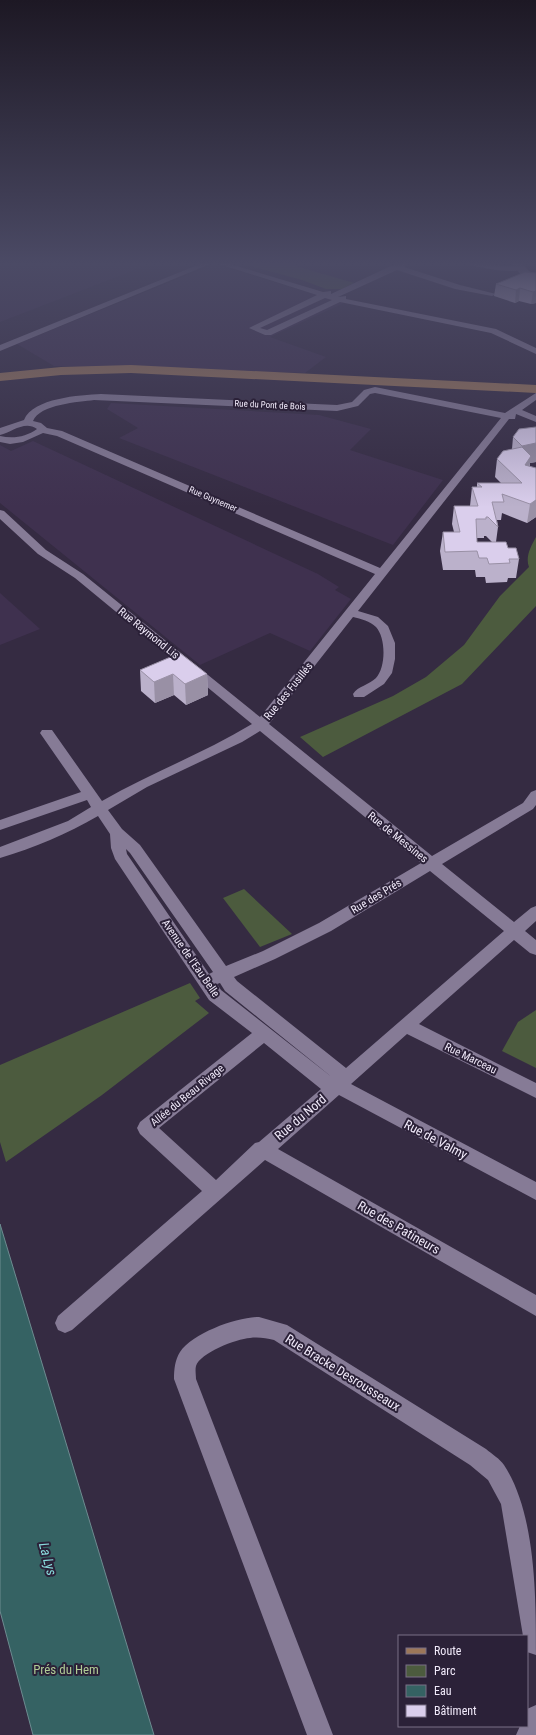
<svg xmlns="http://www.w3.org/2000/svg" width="536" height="1735" viewBox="0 0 536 1735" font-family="'Roboto Condensed',sans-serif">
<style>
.built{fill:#3f314f}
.green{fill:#4c5b3e}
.water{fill:#356263;stroke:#6d8b90}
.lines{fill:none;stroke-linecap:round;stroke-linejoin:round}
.minor{fill:#867b96;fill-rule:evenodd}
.secondary{fill:#867b96;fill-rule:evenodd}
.primary{fill:#9c7759;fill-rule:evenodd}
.wall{fill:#bbb1cb;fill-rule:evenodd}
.shaded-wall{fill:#9990a5}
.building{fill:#daceec;stroke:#9990a5}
.labels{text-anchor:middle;stroke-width:4;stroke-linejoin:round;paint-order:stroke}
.far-street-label{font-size:9px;fill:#f1eafa;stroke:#2b2138}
.street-label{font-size:11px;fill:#f1eafa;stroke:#2b2138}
.near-street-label{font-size:13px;fill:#f1eafa;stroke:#2b2138}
.near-park-label{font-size:13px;fill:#b0cb95;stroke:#2b2138}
.near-water-label{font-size:14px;font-style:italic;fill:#89dbdd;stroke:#2b2138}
</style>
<rect width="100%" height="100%" fill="#352b42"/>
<g class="built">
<path d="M0 264H142L145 266 0 322Z"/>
<path d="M214 264 344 303 270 337 326 357 305 373 54 366 17 344Z"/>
<path d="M111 403 319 415 371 429 350 450 443 480 393 545 119 438 138 428 107 409Z"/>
<path d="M33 441 318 574 339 587 335 590 351 599 310 651 270 633 200 665 0 503V445L11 451Z"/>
<path d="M0 593 40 629 0 645Z"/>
</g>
<g class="green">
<path d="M243 264H289L354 283 342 289H326L302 280Z"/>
<path d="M536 537V606L462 684 323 757 300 737 393 696 426 677 464 645 500 596 529 567C525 557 531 546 536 537Z"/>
<path d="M244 889 292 934 260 947 223 898Z"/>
<path d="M190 983 200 998 195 1001 209 1013 102 1095 6 1162 0 1142V1065Z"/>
<path d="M536 1010V1068L502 1051 518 1022Z"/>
</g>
<path class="water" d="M0 1224 154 1735H33L0 1611Z"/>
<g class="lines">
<g class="minor">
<path d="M200 264H210L0 351V345Z"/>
<path d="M219 264H230L323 292 331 291V294L393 265 408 264 404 267 460 285 496 294 492 296 455 289 397 270 338 297 346 296V299L496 329 536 348V354L491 333 340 302 271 335H265L249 328 317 295ZM325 298 332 300 267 330 260 328Z"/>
<path d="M470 264 520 266 524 268C516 275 485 268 474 266Z"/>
<path d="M375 387 505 413 536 393V400L522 410 536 416V422L516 414 515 419H509L358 611 378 617 388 626 395 643V659L392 673 384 684 364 697H354L353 694C358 686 369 685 376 678 386 667 386 638 376 627 370 621 361 619 353 617L269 724 432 856 523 803 531 792 536 790V805L533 809 442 864 514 922 531 908 536 906V921L525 931 536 940V955L530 953 514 940 419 1024 536 1083V1098L407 1034 351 1084 536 1182V1200L339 1095 278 1149 536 1295V1316L265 1160 72 1330 65 1333 58 1330 55 1323 58 1316 202 1191 140 1134 137 1128 140 1122 252 1033 209 1000 115 859 111 848 110 834 98 816C67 834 34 848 0 858V847L68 821 91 807 87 800 0 830V820L81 792 40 733 42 730H52L102 801C151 773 204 753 252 724L75 578 38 554 0 519V510L4 511 46 550 83 574 260 717 375 574 57 436 43 433 23 442 10 444 0 442V436C13 439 26 437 37 429 25 420 12 432 0 435V428L24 420C33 398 80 395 101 394L337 405 352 402 364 390ZM375 393 501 418 380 568 62 431 47 428 41 423 33 421C40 404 79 402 94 400L337 411 358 406 370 394ZM260 731 421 863 319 923 263 951 226 966 140 845 122 829 108 810 147 787 242 742ZM126 849 130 853 213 972 209 974 127 854ZM430 871 504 931 346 1068 237 981 234 977 275 959 331 931ZM220 983 225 991 333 1078 221 990 217 984ZM264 1043 321 1089 259 1142 255 1143 216 1180 159 1128Z"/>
<path d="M259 1317 287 1325 486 1449C492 1454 500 1459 504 1465 536 1514 536 1597 536 1655L527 1652V1636H523L501 1504 488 1480 470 1465 274 1340C266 1338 258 1337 250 1338 236 1339 200 1353 196 1366 195 1370 196 1375 196 1379L333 1735H307L174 1379C174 1369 175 1360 180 1352 193 1333 237 1317 259 1317Z"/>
<path d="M536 1705V1735H516L520 1726H527V1709Z"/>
</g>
<path class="secondary" d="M512 264H523L529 271 536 274V281L521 275Z"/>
<path class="primary" d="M131 365 536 385V393L131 373 61 375 0 381V373L61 367Z"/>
</g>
<g class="wall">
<path d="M536 273V303L531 304 519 301 515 303 494 296 496 284Z"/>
<path d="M536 427V462L530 463V466L536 517 527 523 502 513 501 520H497L498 527 496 542 508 548 519 559 516 578H508L507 582 486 583 485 577H476L475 570H443L440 551 443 532H454L452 524 454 506H470L472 487H477V483H501L495 477 497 459 512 449 513 437ZM484 536H486L492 542H477V538H484Z"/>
<path d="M140 670 207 674 208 695 186 705 174 695 155 703 141 691Z"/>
</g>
<g class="shaded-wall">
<path d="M520 288 519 301 515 303 516 290Z"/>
<path d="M536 291V303L531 304 533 292Z"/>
<path d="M536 443V462L530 463 528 474 519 465 522 446Z"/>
<path d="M536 500V517L527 523 530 504Z"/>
<path d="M173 674 174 695 155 703 154 682Z"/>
<path d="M207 674 208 695 186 705 185 684Z"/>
</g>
<g class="building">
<path d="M525 272 536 273V291L533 292 520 288 516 290 496 284Z"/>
<path d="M536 427V443L522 446 513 437 519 429Z"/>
<path d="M522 447 531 456 525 465 536 468V500L530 504 502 494 504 502H492L498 527 488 517H486V519H476L477 542H506L508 548H516L519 559H509L510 563 489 564 487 558H479L477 551 445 552 443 532H460L454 506H478L472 487H482L477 483H522L497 459 503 451Z"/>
<path d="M180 653 207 674 185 684 173 674 154 682 140 670Z"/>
</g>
<linearGradient id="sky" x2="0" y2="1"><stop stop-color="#1d1824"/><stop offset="0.52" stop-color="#4b4a65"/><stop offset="1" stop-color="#4b4a65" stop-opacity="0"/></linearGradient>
<rect width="536" height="507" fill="url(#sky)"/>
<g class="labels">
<g class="far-street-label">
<text transform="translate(270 405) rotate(3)" y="3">Rue du Pont de Bois</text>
<text transform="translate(213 499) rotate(23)" y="3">Rue Guynemer</text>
</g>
<g class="street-label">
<text transform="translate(149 633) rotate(39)" y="4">Rue Raymond Lis</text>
<text transform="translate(288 691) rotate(-51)" y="4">Rue des Fusillés</text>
<text transform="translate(398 837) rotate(39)" y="4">Rue de Messines</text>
<text transform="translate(376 896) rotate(-31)" y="4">Rue des Prés</text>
<text transform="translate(191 958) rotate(55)" y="4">Avenue de l'Eau Belle</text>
<text transform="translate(471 1058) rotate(26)" y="4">Rue Marceau</text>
<text transform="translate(187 1095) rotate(-39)" y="4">Allée du Beau Rivage</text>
</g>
<g class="near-street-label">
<text transform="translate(300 1117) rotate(-40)" y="5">Rue du Nord</text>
<text transform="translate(436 1139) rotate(28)" y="5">Rue de Valmy</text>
<text transform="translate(399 1227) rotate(30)" y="5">Rue des Patineurs</text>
<text transform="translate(343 1372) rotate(32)" y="5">Rue Bracke Desrousseaux</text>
</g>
<g class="near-park-label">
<text x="66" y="1674">Prés du Hem</text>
</g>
<g class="near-water-label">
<text transform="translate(48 1559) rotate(75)" y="5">La Lys</text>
</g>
</g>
<rect x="398" y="1635" width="130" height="92" fill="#2b2138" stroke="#7a7186"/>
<rect x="406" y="1648" width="20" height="6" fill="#9c7759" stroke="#7a7186"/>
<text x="434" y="1655" font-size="12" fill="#f1eafa">Route</text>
<rect x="406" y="1665" width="20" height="12" fill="#4c5b3e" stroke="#7a7186"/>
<text x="434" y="1675" font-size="12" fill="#f1eafa">Parc</text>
<rect x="406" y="1685" width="20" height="12" fill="#356263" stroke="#7a7186"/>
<text x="434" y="1695" font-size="12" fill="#f1eafa">Eau</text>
<rect x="406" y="1705" width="20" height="12" fill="#daceec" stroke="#7a7186"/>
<text x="434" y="1715" font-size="12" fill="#f1eafa">Bâtiment</text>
</svg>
